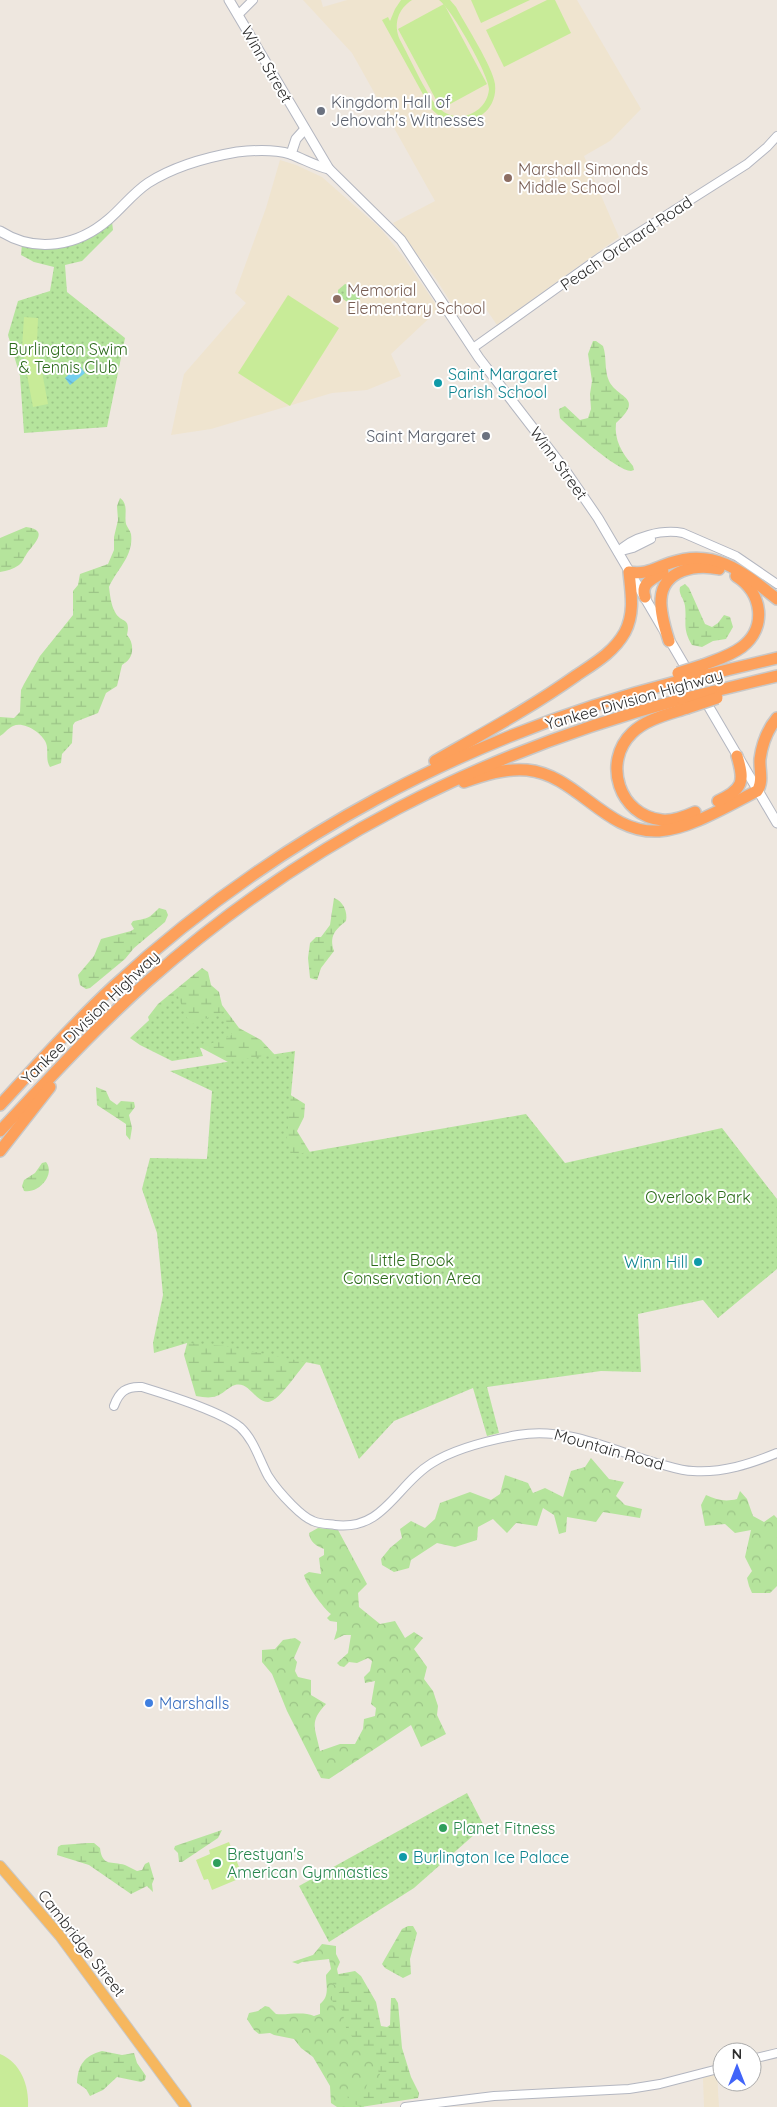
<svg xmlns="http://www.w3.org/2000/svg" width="777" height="2107" viewBox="0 0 777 2107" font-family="Quicksand,sans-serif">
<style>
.education{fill:#efe4cf}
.forest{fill:url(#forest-crowns)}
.wetland{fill:url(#wetland-marsh)}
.park{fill:url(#park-dots)}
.pitch{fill:#c8eb98}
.water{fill:url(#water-waves)}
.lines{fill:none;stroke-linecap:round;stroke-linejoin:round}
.tertiary-casing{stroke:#b3b6c0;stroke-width:10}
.secondary-casing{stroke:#b3b6c0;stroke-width:11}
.trunk-casing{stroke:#c8c8c8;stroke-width:12}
.motorway-casing{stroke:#c8c8c8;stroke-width:14}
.tertiary{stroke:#fff;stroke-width:8}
.secondary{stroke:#fff;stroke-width:9}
.trunk{stroke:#f6b75e;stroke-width:10}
.motorway{stroke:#fda05b;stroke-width:11}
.motorway-bridge-casing{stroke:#c8c8c8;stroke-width:14;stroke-linecap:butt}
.motorway-bridge{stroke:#fda05b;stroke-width:11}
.worship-dot{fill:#6b7280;stroke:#fff;stroke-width:2}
.education-dot{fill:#8d6e63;stroke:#fff;stroke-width:2}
.culture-dot{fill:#0f9aa8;stroke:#fff;stroke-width:2}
.shop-dot{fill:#3f7fe0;stroke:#fff;stroke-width:2}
.leisure-dot{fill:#2e9e5b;stroke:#fff;stroke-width:2}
.labels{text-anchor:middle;stroke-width:4;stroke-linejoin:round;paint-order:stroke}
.street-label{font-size:16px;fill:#2d2d2d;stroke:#fff}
.worship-label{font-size:16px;fill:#5b616d;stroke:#fff;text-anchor:start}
.education-label{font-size:16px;fill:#785e54;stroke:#fff;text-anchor:start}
.park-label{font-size:16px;fill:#2c6b1b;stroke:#fff}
.culture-label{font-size:16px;fill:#0d838f;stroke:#fff;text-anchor:start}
.shop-label{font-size:16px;fill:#366cbe;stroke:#fff;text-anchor:start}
.leisure-label{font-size:16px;fill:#27864d;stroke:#fff;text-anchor:start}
</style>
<defs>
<pattern id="forest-crowns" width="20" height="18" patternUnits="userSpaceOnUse" patternTransform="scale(1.25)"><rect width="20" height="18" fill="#b5e49c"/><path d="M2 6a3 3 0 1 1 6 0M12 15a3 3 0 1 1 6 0" fill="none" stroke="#9cc487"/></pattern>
<pattern id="wetland-marsh" width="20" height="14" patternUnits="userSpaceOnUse" patternTransform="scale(1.25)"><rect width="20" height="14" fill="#b5e49c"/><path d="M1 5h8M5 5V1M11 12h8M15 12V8" fill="none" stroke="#9cc487"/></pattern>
<pattern id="park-dots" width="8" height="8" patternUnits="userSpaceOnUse" patternTransform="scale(1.25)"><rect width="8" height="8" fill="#b5e49c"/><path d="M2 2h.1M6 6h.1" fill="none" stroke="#9cc487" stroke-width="1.8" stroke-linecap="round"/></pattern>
<pattern id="water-waves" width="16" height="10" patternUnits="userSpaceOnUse" patternTransform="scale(1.25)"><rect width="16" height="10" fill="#74ceee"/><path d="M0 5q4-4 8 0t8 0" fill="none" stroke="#65b1cc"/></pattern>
</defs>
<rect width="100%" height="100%" fill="#eee7df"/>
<g class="education">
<path d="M303 0H321L323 7 347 0H577L641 109 610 141 584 156 619 237 497 325 482 303 460 317 436 279 393 223 435 201 352 53Z"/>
<path d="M280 160 296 165 322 177 380 228 402 255 439 309 391 354 401 376 367 390 332 393 211 429 171 435 184 374 246 303 235 293 266 208Z"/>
<path d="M717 2074 719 2107H704L703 2078Z"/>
</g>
<g class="forest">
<path d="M591 1458 609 1479 624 1482 616 1496 625 1505 642 1509 640 1518 603 1512 596 1522 567 1517 566 1532 559 1534 554 1515 543 1508 537 1526 516 1523 507 1533 493 1519 478 1527 477 1540 455 1547 437 1543 411 1560 409 1568 394 1572 382 1565 381 1559 390 1548 402 1538 400 1529 411 1521 425 1528 435 1519 440 1503 470 1492 491 1500 500 1494 505 1475 528 1483 533 1493 545 1488 563 1497 571 1471 585 1467Z"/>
<path d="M740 1491 747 1499 753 1516 764 1522 774 1515 777 1518V1586L770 1593H752L749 1586 747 1578 752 1571 745 1557 751 1530 735 1533 725 1524 705 1526 701 1505 706 1495C717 1500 725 1502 737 1499Z"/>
<path d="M318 1528 338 1530 367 1584 358 1593 359 1607 380 1624 395 1621 405 1638 414 1632 423 1638 414 1649 427 1667 424 1679 433 1691 438 1706 437 1715 446 1734 421 1747 411 1725 329 1779 321 1778 287 1711 272 1674 262 1662V1650L275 1649 283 1640 295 1638 301 1642 294 1658 297 1662 295 1671 298 1677 311 1680V1695L326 1704C309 1722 315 1727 320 1751L340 1744H355L363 1729 364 1719 375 1716 376 1708 371 1704 375 1681 365 1683 364 1677 370 1671 372 1661 368 1658 357 1663 349 1662 344 1667 340 1666 337 1663 348 1653 351 1635H344L334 1640 337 1630V1622L330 1621 327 1618 331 1614C323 1608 306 1584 304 1575L309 1572 321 1574 319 1558 324 1555V1549C316 1546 310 1542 309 1533Z"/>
<path d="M322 1944 336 1946V1954L340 1962 337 1969 338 1974 400 2079 363 2107H337L331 2103 330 2086 313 2057 301 2048 294 2039 274 2035 270 2033 259 2034 254 2030 247 2019 249 2013 258 2011 265 2006 269 2007 276 2014C289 2015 303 2011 314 2016L320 2014V2004C330 1996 326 1986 326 1975L331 1969 329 1959 302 1962 298 1964 292 1962 313 1955Z"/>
</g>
<g class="wetland">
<path d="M593 341H596L603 346C607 357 604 370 609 381 618 399 645 397 616 423 614 440 622 453 633 466L634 470 631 471C617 471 571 429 560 418L559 409 565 406 580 420 588 418 591 409 590 394 592 381 588 354Z"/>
<path d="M120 498C129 504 124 515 126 524 127 527 130 530 131 534 134 556 117 569 109 587 110 595 111 605 115 612 121 624 131 616 127 635 133 641 134 653 129 659 127 662 124 663 122 665L117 686 106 693 98 713 75 722 73 725 72 743 62 754 61 763 50 767C45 759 49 751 46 743 42 733 24 721 13 726 8 728 4 734 0 736V717L14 718 20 712 21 690 24 684 40 656 73 615V591L78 585 80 574 108 564 114 550V537L118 520 117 506Z"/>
<path d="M26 527C52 530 31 546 26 555 23 559 23 562 19 565 13 569 7 571 0 572V538Z"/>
<path d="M685 584 689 588 705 624 712 627 718 623 724 615 730 617 733 627 726 639 713 641 702 647 692 645C682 628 687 623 685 606 684 598 678 594 680 587Z"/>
<path d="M334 898C343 901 348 912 346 921 335 930 329 936 334 951L321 968 317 980 310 978 308 958 310 943 316 937H321L330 925Z"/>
<path d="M159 908 166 910 168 915 165 922 134 948 125 959 90 988 86 989 80 985 78 975 94 956 101 939 131 931 134 929 131 924 133 921C149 918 148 919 159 908Z"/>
<path d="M202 968 208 972 211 985 219 992 222 1005 239 1028 261 1040 275 1055 289 1094 305 1104 304 1117 297 1131 316 1162 313 1355C302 1364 280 1402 268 1402 255 1402 249 1381 235 1385 231 1386 228 1389 225 1391 215 1399 208 1398 196 1396L184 1355 189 1336 191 1231 228 1062 149 1020 148 1017 158 1004Z"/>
<path d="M96 1087 106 1091 110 1100 117 1105 121 1101 134 1102 135 1107 129 1115 132 1128 130 1140 126 1135V1124L97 1105Z"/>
<path d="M46 1162C56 1175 38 1194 24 1191L22 1186 24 1180 35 1173 42 1163Z"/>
<path d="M222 1830 218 1838 182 1862H179L178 1853 174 1849 175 1846Z"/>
<path d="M88 1843H94L100 1848C102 1867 112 1861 125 1865 129 1867 133 1869 137 1871L142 1870 145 1864 149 1862 154 1879 152 1884 153 1892 147 1886 131 1894 89 1865 57 1855 58 1847 61 1845Z"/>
<path d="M408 1926H413L417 1933 410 1959 411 1974 403 1978 385 1968 382 1964 402 1929Z"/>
<path d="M355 1971 361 1976 376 2002 381 2026 387 2027 390 2025 391 1998H395L398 2003 402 2048 411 2077 419 2093 418 2098 361 2107C353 2103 346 2102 347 2091L359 2094 365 2091 368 2082H383L374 2061 364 2048 347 2032 342 2010 330 1999 331 1996 340 1992 341 1989 333 1984 332 1979 334 1975Z"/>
<path d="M102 2051 122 2055 134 2053 137 2063 146 2076 145 2080 141 2082 117 2077 103 2090 90 2096 86 2089 77 2083C78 2065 84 2056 102 2051Z"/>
</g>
<g class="park">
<path d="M112 222 113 230 82 261 65 265 67 292 125 338 107 427 24 433 20 376 8 335 18 301 50 291 54 267 34 262 21 255 22 244 44 248Z"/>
<path d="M345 284 350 285 360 298 359 302 355 305H351L338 295V290Z"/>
<path d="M177 994 190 1025 222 1012 232 1035 200 1048 203 1056 172 1061 140 1045 130 1038Z"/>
<path d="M295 1051 287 1138 291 1155 526 1114 565 1163 722 1128 777 1199V1269L718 1318 703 1300 638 1314 641 1372 601 1371 487 1387 499 1433 487 1436 473 1388 394 1421 359 1459 320 1365 225 1346 187 1343 154 1353 153 1343 163 1295 157 1233 142 1189 150 1158 207 1159 212 1091 170 1071Z"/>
<path d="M467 1793 484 1826 414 1888 329 1942 299 1886Z"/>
</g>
<g class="pitch">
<path d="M401 0H412C398 9 393 24 400 40 410 58 425 92 437 106 454 126 487 115 489 89 489 75 451 8 439 0H450L456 7C465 24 493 67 495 84 499 121 451 135 430 107L382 20 388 17 390 21 395 9Z"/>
<path d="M471 0H530L481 23Z"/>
<path d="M547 0H555L571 33 504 67 486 30Z"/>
<path d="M444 4 487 84 441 109 398 29Z"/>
<path d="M288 295 339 328 290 406 238 373Z"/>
<path d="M24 317 38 318 37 345 48 404 33 407 22 348Z"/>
<path d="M229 1842 239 1867 232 1869 236 1880 212 1890 208 1879 204 1880 196 1860 210 1854 209 1850Z"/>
<path d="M0 2054C21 2063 29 2085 28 2107H0Z"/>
</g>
<path class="water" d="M79 365 85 373 70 385 65 378Z"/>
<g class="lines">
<g class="tertiary-casing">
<g id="tertiary">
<path d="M238 15 253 0"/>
<path d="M473 348 599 258 747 164 767 147 777 136"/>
<path d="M618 552C632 536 663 529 683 533L736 556 777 584"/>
<path d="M618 552 633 548 651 539"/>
<path d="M114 1406C119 1392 126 1386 142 1387 168 1395 220 1411 240 1427 254 1440 259 1459 268 1476 275 1487 283 1496 292 1505 298 1511 305 1518 313 1521 320 1524 328 1524 335 1525 384 1531 396 1485 432 1463 456 1448 490 1440 518 1435 567 1426 613 1451 660 1464 671 1467 682 1471 693 1471 723 1473 750 1464 777 1453"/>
<path d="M752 2059 777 2053"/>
<path d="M405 2107 494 2096 629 2089 660 2084 722 2068"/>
</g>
</g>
<g class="secondary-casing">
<g id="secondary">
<path d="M229 0 329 169 401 240 479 358 563 467 598 518 777 823"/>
<path d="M291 154 296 139 305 129"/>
<path d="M0 231C36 254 78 246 109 219 122 208 133 193 148 183 173 167 208 157 237 152 255 150 274 149 290 154 304 159 315 166 329 169"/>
</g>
</g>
<g class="trunk-casing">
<path id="trunk" d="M0 1866 60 1936 186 2107"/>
</g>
<g class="motorway-casing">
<g id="motorway">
<path d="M645 597C640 583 653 579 663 572"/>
<path d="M669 641C665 628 660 613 661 599 663 569 697 564 719 569"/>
<path d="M703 665C716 660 730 656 742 647 767 628 763 593 736 576"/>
<path d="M706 675 777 658"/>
<path d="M711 692 777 676"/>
<path d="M687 708C669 714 646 719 632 733 602 762 619 816 662 820 673 821 684 817 695 812"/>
<path d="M435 761C484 733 532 707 577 675 595 663 614 652 625 632 635 613 631 592 629 572 646 575 655 568 670 563 715 547 744 573 777 599"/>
<path d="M464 782C484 775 505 768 527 770 578 775 605 834 659 831 690 829 729 805 757 791 764 782 759 769 760 759 762 744 767 730 777 718"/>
<path d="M718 801C743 789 745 782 737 756"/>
<path d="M0 1105C37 1065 73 1024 113 987 274 839 467 735 679 681"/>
<path d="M0 1131C48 1080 95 1028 148 981 305 842 480 753 682 699"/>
<path d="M0 1151 50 1087"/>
</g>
</g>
<use href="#tertiary" class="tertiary"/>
<use href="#secondary" class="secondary"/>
<use href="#trunk" class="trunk"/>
<use href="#motorway" class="motorway"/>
<g class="motorway-bridge-casing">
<g id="motorway-bridge">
<path d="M678 673 703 665"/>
<path d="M679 681 706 675"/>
<path d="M682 699 711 692"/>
<path d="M687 708 717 698"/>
</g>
</g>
<use href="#motorway-bridge" class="motorway-bridge"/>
</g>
<g class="worship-dot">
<circle cx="321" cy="111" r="5"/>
<circle cx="486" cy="436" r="5"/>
</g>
<g class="education-dot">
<circle cx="508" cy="178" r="5"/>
<circle cx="337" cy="299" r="5"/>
</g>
<g class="culture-dot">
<circle cx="438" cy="383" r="5"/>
<circle cx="698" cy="1262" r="5"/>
<circle cx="403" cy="1857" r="5"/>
</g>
<circle class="shop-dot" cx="149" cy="1703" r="5"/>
<g class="leisure-dot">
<circle cx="443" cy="1828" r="5"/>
<circle cx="217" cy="1863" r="5"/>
</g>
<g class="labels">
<g class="street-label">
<text transform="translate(267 64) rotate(60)" y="6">Winn Street</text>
<text transform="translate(626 243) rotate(-34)" y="6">Peach Orchard Road</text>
<text transform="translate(559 463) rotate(54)" y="6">Winn Street</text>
<text transform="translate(634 699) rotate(-16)" y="6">Yankee Division Highway</text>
<text transform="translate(90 1017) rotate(-44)" y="6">Yankee Division Highway</text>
<text transform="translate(609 1449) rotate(16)" y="6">Mountain Road</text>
<text transform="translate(82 1943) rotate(52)" y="6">Cambridge Street</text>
</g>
<g class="worship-label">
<text x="331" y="108">Kingdom Hall of<tspan x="331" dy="18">Jehovah's Witnesses</tspan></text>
<text x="476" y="442" text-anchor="end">Saint Margaret</text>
</g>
<g class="education-label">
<text x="518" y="175">Marshall Simonds<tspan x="518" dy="18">Middle School</tspan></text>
<text x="347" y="296">Memorial<tspan x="347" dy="18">Elementary School</tspan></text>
</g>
<g class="park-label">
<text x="68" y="355">Burlington Swim<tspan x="68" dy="18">&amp; Tennis Club</tspan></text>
<text x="698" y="1203">Overlook Park</text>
<text x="412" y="1266">Little Brook<tspan x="412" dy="18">Conservation Area</tspan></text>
</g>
<g class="culture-label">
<text x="448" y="380">Saint Margaret<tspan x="448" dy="18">Parish School</tspan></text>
<text x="688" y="1268" text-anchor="end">Winn Hill</text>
<text x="413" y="1863">Burlington Ice Palace</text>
</g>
<g class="shop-label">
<text x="159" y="1709">Marshalls</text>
</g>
<g class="leisure-label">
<text x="453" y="1834">Planet Fitness</text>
<text x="227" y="1860">Brestyan's<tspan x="227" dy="18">American Gymnastics</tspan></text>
</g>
</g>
<g transform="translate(737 2067)"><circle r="24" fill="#ffffff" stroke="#ababab"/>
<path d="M0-4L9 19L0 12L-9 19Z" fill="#4164f9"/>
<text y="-8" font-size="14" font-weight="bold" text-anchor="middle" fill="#2d2d2d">N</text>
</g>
</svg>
